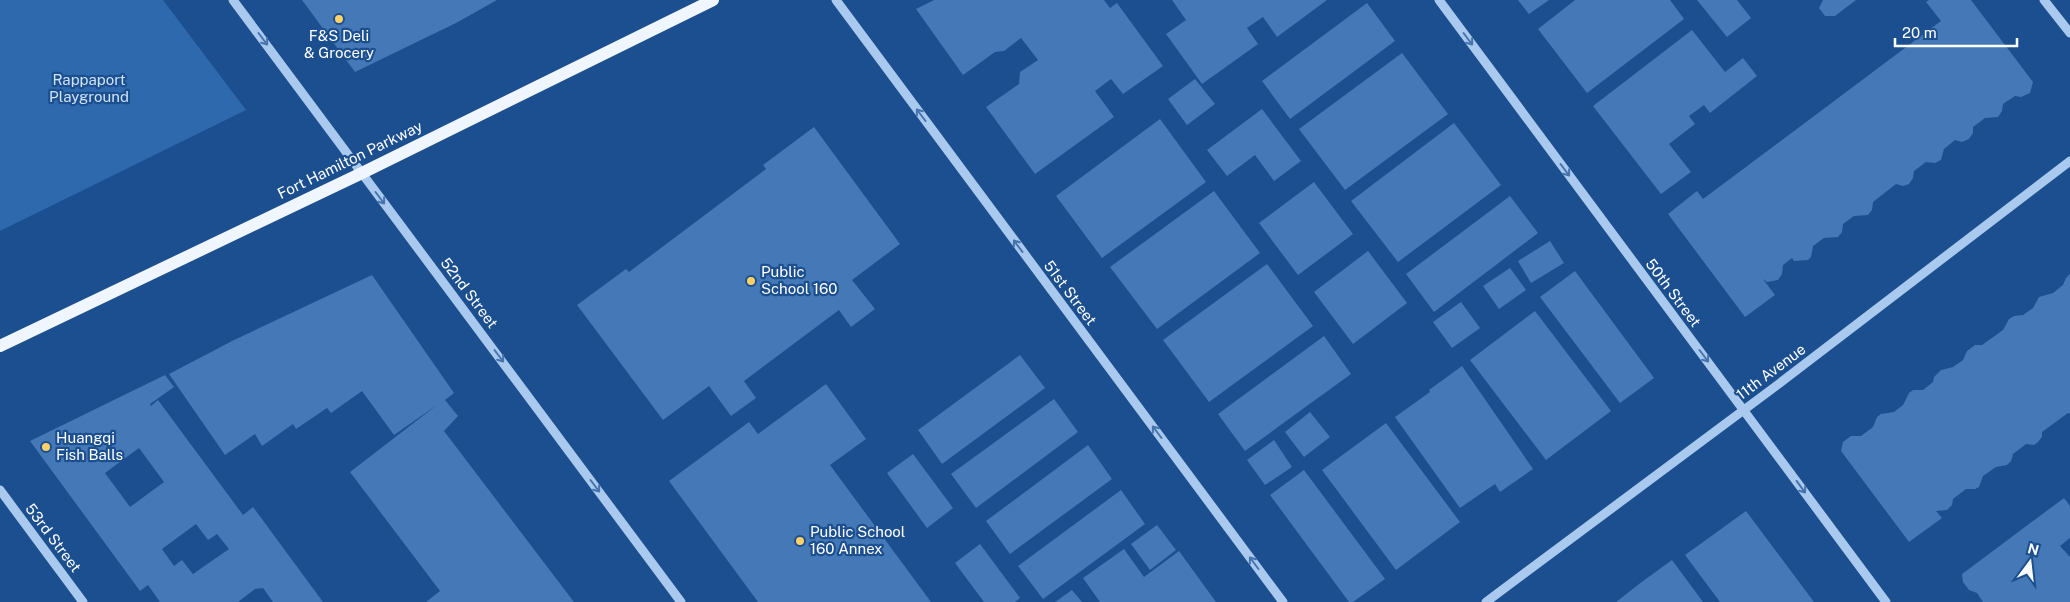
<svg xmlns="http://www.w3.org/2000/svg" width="2070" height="602" viewBox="0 0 2070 602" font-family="'Public Sans',sans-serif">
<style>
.green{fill:#2e69ad}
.building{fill:#4478b7;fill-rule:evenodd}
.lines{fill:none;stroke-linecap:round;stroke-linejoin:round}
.minor{stroke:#a9c9ee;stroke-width:9}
.major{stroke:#f0f6ff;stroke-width:12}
.oneway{stroke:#4674ac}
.poi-dot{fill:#ffd166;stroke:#1b4f8f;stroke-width:2}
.labels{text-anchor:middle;stroke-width:4.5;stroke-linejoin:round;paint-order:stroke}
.poi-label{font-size:15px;fill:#fff;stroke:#1b4f8f;text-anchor:start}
.park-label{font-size:15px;fill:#cfe3fa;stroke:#1b4f8f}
.street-label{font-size:15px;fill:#fff;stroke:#1b4f8f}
</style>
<rect width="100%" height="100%" fill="#1b4f8f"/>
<path class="green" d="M0 0H163L246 110 0 231Z"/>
<g class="building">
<path d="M302 0H497L456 23 355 72Z"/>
<path d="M934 0H1104L1110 8 1117 3 1163 66 1123 94 1111 79 1095 91 1114 117 1035 174 986 107 1019 84 1020 72 1038 60 1021 38 1004 51 995 52 963 75 916 9Z"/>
<path d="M1172 0H1327L1277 37 1263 17 1247 28 1258 44 1202 84 1166 34 1186 20Z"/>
<path d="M1518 0H1549L1529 14Z"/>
<path d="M1575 0H1670L1684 19 1587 93 1538 29Z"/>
<path d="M1697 0H1737L1751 18 1727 37Z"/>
<path d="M1823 0H1856L1835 16H1825L1819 8Z"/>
<path d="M1929 0H1971L2033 82 2030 93 2021 97 2015 96 2003 104 2002 111 1998 117 1985 118 1973 127V133L1969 139 1962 142 1955 140 1944 149 1941 160 1935 163 1926 162 1914 171 1913 178 1909 184 1903 186 1896 184 1873 202 1872 210 1868 215 1854 216 1843 224 1842 232 1838 237 1824 238 1813 246 1811 257 1808 260 1794 261 1792 258 1783 265 1782 274 1778 280 1767 282 1763 279 1775 295 1745 317 1668 214 1697 191 1703 199 1941 21 1926 2Z"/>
<path d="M1367 3 1395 41 1290 119 1262 81Z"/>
<path d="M1692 30 1725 72 1743 58 1757 76 1710 113 1704 105 1689 116 1695 124 1669 144 1691 172 1661 194 1593 106Z"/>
<path d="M1402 53 1448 114 1345 190 1299 129Z"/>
<path d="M1195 79 1215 104 1187 125 1168 99Z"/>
<path d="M1262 109 1301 161 1274 181 1255 155 1227 176 1207 150Z"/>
<path d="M1160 119 1206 182 1102 258 1056 196Z"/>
<path d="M1454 123 1501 185 1398 262 1351 201Z"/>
<path d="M814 127 900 244 852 280 875 309 851 327 839 310 744 381 756 398 731 416 709 386 663 420 577 305 626 269 629 272 766 169 763 165Z"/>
<path d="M1314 182 1353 234 1298 275 1259 223Z"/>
<path d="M1214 191 1260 253 1157 329 1110 267Z"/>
<path d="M1510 196 1538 233 1434 312 1406 274Z"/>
<path d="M1550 241 1564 263 1531 283 1518 261Z"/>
<path d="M1368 251 1407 303 1353 344 1314 292Z"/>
<path d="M1267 264 1313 326 1209 402 1163 340Z"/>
<path d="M1510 268 1526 290 1499 309 1483 286Z"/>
<path d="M1575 271 1654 378 1620 403 1540 297Z"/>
<path d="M2070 274V414L2068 413 2042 432V437L2038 442 2034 445 2026 444 2013 454 2011 461 2007 465 1996 467 1983 476 1979 487 1975 489H1966L1953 499 1952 505 1947 510 1936 511 1942 518 1909 542 1841 451 1843 442 1851 436H1861L1873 427 1877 417 1881 414 1894 412 1903 405 1909 393 1913 390H1923L1933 382 1934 377 1941 370 1953 367 1963 360 1967 351 1975 345H1982L2003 330 2009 319 2014 316 2023 315 2033 308 2039 297 2053 293 2063 285 2066 278Z"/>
<path d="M372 275 454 393 445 400 458 416 444 431 574 602H426L440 591 350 472 437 405 394 435 362 391 331 413 327 408 296 429 293 424 262 446 255 434 225 455 169 374 234 340Z"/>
<path d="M1461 302 1480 328 1452 348 1433 322Z"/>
<path d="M1535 311 1611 411 1546 460 1470 360Z"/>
<path d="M1324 336 1351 374 1245 451 1218 414Z"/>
<path d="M1020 355 1045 388 942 464 918 430Z"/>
<path d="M1462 366 1533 469 1500 492 1495 484 1460 508 1395 417 1430 392 1429 390Z"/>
<path d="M165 375 174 387 150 404 151 406 158 400 243 515 253 507 323 602H273L263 588 255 589 238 602H160L148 585 140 591 30 441ZM139 448 164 482 130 507 105 473ZM196 524 208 540 217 534 229 549 193 574 182 560 174 566 162 549Z"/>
<path d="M826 384 866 439 830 465 931 602H758L669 481 749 422 758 434Z"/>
<path d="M1054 399 1078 432 976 508 951 474Z"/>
<path d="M1310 412 1330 437 1304 457 1285 432Z"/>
<path d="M1386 423 1460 522 1396 570 1322 470Z"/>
<path d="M1274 440 1292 467 1265 485 1247 460Z"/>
<path d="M1088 445 1112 479 1010 554 986 521Z"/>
<path d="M913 454 953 508 927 528 887 473Z"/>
<path d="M1304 470 1385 579 1353 602H1349L1270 495Z"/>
<path d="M1121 490 1145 524 1043 599 1018 566Z"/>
<path d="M2064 498 2070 506V538L2060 546 2070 557V602H1983L1977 593 1969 590 1963 582 1962 574Z"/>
<path d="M1746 511 1814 602H1720L1685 555Z"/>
<path d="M1157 525 1176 550 1150 570 1131 544Z"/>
<path d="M980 544 1020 598 1015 602H984L955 563Z"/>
<path d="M1124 549 1144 577 1179 551 1216 602H1100L1083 578Z"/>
<path d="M1672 560 1703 602H1616L1639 584Z"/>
<path d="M1072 590 1082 602H1055Z"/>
</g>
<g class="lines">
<g class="minor">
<path d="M233 0 681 602"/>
<path d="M836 0 1283 602"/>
<path d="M1439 0 1886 602"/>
<path d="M2044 0 2070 33"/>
<path d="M0 490 83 602"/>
<path d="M1486 602 1780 383 2070 161"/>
</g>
<path class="major" d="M0 346 362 173 713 0"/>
</g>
<defs><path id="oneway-shaft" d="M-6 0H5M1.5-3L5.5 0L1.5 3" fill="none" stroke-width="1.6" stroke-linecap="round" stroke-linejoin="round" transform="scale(1.25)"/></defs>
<g class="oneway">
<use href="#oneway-shaft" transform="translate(263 39) rotate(53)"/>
<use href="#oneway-shaft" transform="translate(1468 39) rotate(53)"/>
<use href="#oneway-shaft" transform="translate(921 115) rotate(-127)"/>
<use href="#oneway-shaft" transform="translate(1565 170) rotate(53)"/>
<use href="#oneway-shaft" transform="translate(380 198) rotate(53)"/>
<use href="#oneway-shaft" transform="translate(1018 246) rotate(-127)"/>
<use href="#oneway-shaft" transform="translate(499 356) rotate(53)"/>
<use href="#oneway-shaft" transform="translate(1704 356) rotate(53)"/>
<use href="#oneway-shaft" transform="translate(1157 432) rotate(-127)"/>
<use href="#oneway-shaft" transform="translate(595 486) rotate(53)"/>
<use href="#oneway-shaft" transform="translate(1801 487) rotate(54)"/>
<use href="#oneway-shaft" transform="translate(1254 563) rotate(-127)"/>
</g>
<g class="poi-dot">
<circle cx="339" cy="19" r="5"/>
<circle cx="751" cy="281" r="5"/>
<circle cx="46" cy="447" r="5"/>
<circle cx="800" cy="541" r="5"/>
</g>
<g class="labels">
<g class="poi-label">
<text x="339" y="41" text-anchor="middle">F&amp;S Deli<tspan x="339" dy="17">&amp; Grocery</tspan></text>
<text x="761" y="277">Public<tspan x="761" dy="17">School 160</tspan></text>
<text x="56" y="443">Huangqi<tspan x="56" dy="17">Fish Balls</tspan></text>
<text x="810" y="537">Public School<tspan x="810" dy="17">160 Annex</tspan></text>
</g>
<g class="park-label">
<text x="89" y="85">Rappaport<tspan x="89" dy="17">Playground</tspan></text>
</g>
<g class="street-label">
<text transform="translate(350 160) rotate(-26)" y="5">Fort Hamilton Parkway</text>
<text transform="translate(469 293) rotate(53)" y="5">52nd Street</text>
<text transform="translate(1070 293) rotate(53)" y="5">51st Street</text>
<text transform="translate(1673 293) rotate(53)" y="5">50th Street</text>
<text transform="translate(1771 372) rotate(-37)" y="5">11th Avenue</text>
<text transform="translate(53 538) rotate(53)" y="5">53rd Street</text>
</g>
</g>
<g transform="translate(2030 562) rotate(15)" stroke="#1b4f8f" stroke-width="4" paint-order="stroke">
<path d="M0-4L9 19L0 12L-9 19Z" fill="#ffffff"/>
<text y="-8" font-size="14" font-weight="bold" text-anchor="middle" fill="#ffffff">N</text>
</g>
<path d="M1895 38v8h122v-8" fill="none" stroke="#ffffff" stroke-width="2.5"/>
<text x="1902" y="38" font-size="15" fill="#ffffff" stroke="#1b4f8f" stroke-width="4" paint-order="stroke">20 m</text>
</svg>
